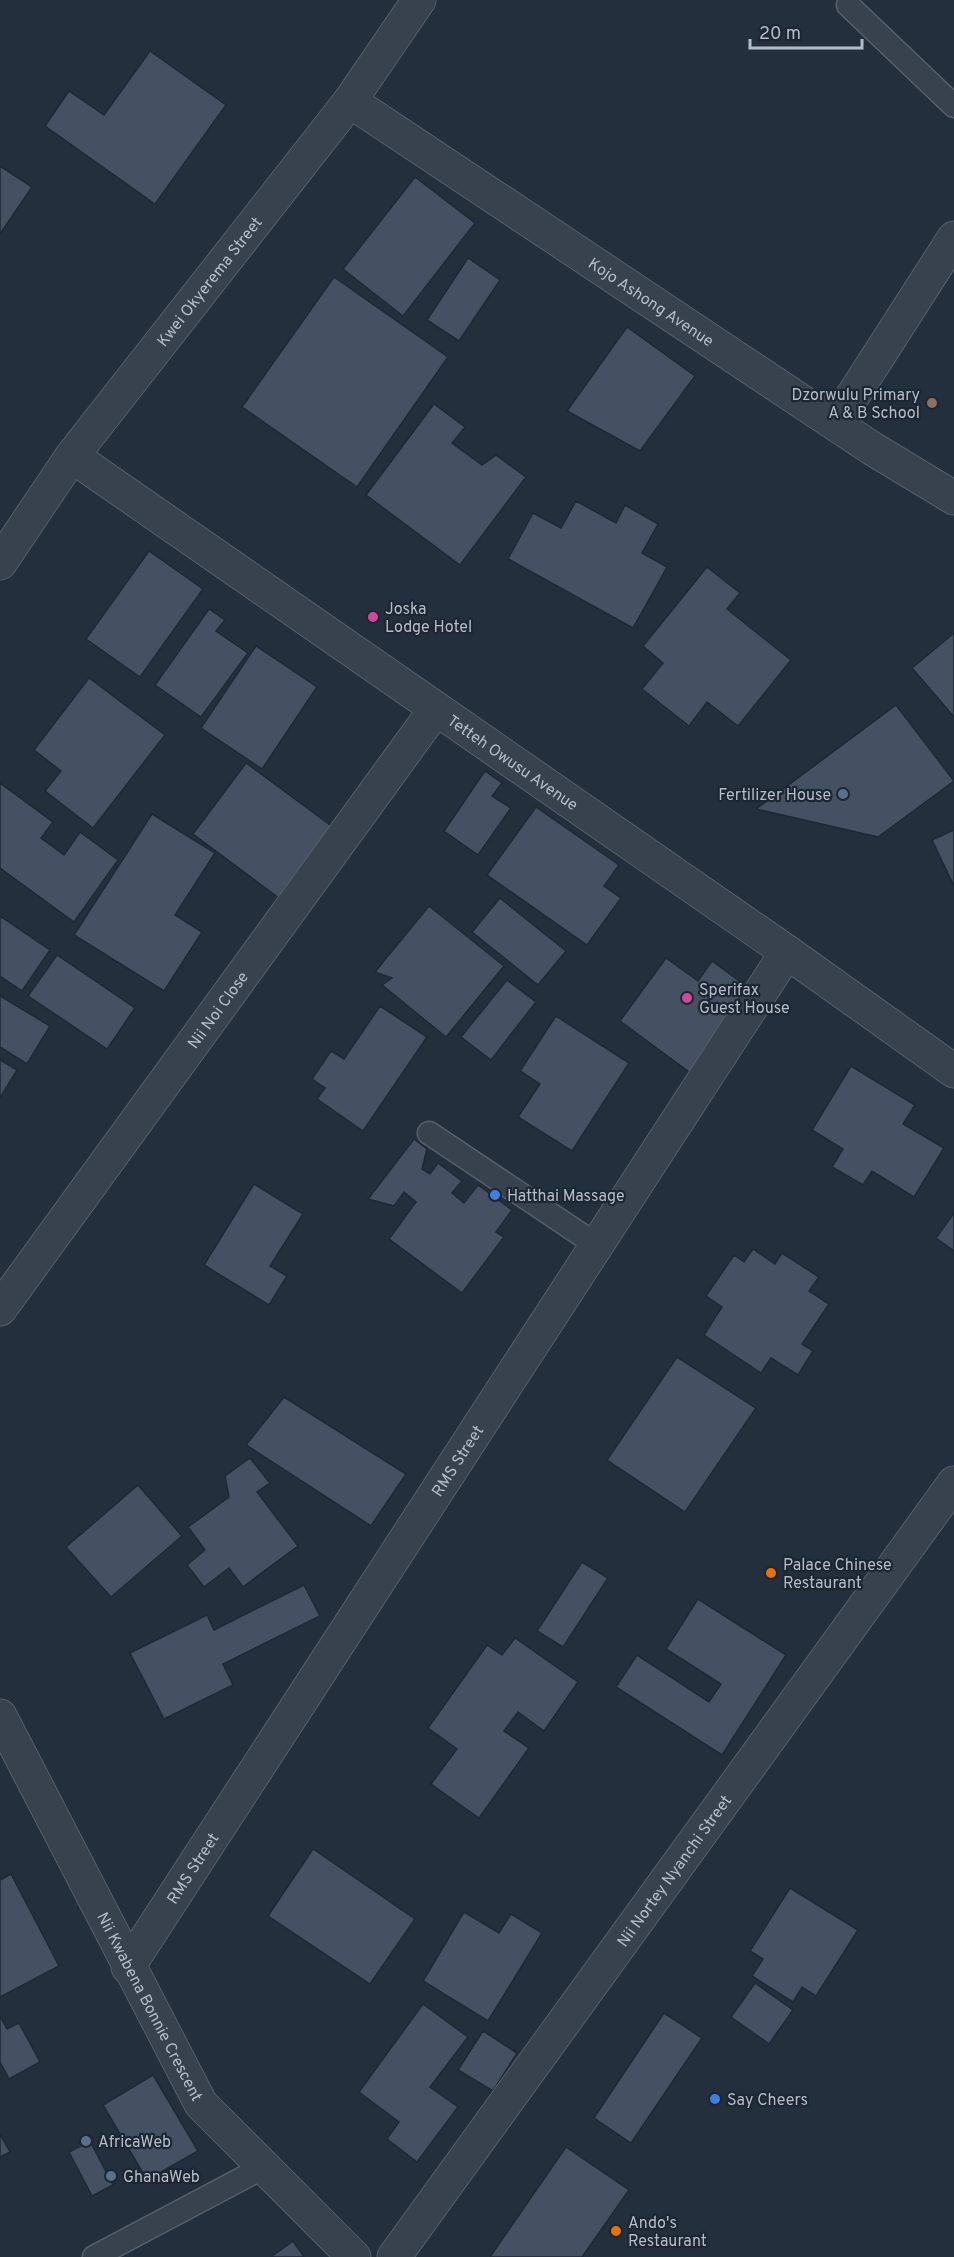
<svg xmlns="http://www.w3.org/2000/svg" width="954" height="2257" viewBox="0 0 954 2257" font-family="Overpass,sans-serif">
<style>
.building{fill:#455162;stroke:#1f2835;stroke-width:1.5}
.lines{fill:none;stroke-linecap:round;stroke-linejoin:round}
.service-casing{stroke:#565f6c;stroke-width:25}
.minor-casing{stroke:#565f6c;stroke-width:35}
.service{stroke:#38414e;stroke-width:22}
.minor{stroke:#38414e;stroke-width:33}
.education-dot{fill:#8d6e63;stroke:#1d2633;stroke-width:2}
.hotel-dot{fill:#d1479c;stroke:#1d2633;stroke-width:2}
.service-dot{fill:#5c6f8a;stroke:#1d2633;stroke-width:2}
.shop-dot{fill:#3f7fe0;stroke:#1d2633;stroke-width:2}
.food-dot{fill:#e8710a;stroke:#1d2633;stroke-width:2}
.labels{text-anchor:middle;stroke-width:4.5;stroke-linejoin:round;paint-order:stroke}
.street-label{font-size:16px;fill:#b4bcc9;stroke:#1d2633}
.poi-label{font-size:16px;fill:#b4bcc9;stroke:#1d2633;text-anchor:start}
</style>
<rect width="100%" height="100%" fill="#242f3e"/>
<g class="building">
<path d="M150 51 226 105 155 204 45 126 69 91 104 115Z"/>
<path d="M0 166 32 187 0 234Z"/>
<path d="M415 177 475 223 403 316 343 269Z"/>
<path d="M468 258 500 280 459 341 427 320Z"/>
<path d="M334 277 448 357 357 487 242 407Z"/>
<path d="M627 327 695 376 640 451 567 411Z"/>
<path d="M434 404 465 427 452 443 482 465 496 455 526 477 460 565 366 495Z"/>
<path d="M576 501 616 523 625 505 658 524 642 553 667 567 633 628 508 559 533 513 561 528Z"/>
<path d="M149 551 203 589 140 677 86 639Z"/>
<path d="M707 567 740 593 727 609 791 660 738 726 707 702 689 726 642 689 663 663 643 646Z"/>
<path d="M209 609 225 620 216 631 248 653 201 717 155 685Z"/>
<path d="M954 633V717L912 668Z"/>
<path d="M256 646 317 687 262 769 201 728Z"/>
<path d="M89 678 165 735 93 828 45 791 61 771 34 750Z"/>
<path d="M896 705 954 781 878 837 756 809Z"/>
<path d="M246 763 345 836 291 907 193 834Z"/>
<path d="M485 771 502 783 492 796 511 808 478 855 444 831Z"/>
<path d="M0 783 53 822 41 838 64 855 80 832 118 860 74 922 0 868Z"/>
<path d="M536 807 619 865 604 886 621 898 587 945 487 875Z"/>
<path d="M152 814 215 853 175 915 202 932 164 991 74 935Z"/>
<path d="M954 830V886L932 840Z"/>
<path d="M500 898 566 951 538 985 472 932Z"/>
<path d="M429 906 504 966 446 1037 382 985 392 978 375 972Z"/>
<path d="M0 916 50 950 22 991 0 976Z"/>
<path d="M57 955 135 1008 107 1049 28 996Z"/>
<path d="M666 958 698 981 712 961 757 994 696 1077 620 1021Z"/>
<path d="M507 980 536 1002 491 1060 461 1037Z"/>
<path d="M0 996 50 1026 27 1064 0 1047Z"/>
<path d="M380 1006 427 1037 363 1131 317 1099 325 1088 312 1079 331 1051 344 1059Z"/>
<path d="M556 1016 629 1063 572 1151 518 1117 540 1084 520 1071Z"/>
<path d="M0 1060 17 1070 0 1098Z"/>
<path d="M851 1066 915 1105 903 1124 944 1148 914 1197 872 1171 863 1185 832 1167 843 1149 812 1130Z"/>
<path d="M414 1139 427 1149 422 1169 430 1174 438 1163 462 1181 452 1193 464 1203 478 1185 512 1210 496 1232 504 1237 462 1293 389 1239 416 1202 404 1192 394 1206 368 1199Z"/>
<path d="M254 1184 303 1214 270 1266 287 1276 269 1305 204 1265Z"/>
<path d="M954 1213V1251L936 1238Z"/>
<path d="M753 1249 775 1264 782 1253 819 1277 809 1291 829 1304 802 1344 813 1351 798 1375 771 1358 761 1373 704 1335 722 1307 706 1296 734 1255 744 1262Z"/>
<path d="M677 1357 756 1408 685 1512 607 1460Z"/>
<path d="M284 1397 406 1474 371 1526 246 1445Z"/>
<path d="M250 1458 270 1483 257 1492 298 1546 243 1587 229 1568 204 1587 187 1565 205 1550 188 1527 229 1497 225 1476Z"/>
<path d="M138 1485 182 1536 111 1597 66 1547Z"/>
<path d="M582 1562 608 1578 563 1647 537 1631Z"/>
<path d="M304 1585 320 1616 223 1664 233 1685 164 1719 130 1653 207 1615 214 1630Z"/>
<path d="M698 1599 786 1655 722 1755 616 1687 637 1655 709 1702 721 1684 666 1649Z"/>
<path d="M515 1638 578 1682 544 1731 518 1712 504 1731 529 1748 479 1818 431 1784 457 1749 428 1728 487 1645 502 1655Z"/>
<path d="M313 1849 415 1919 370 1984 268 1916Z"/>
<path d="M11 1874 59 1966 0 1997V1880Z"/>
<path d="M790 1888 858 1930 816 1996 802 1987 793 2002 752 1976 763 1959 750 1951Z"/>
<path d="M464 1912 499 1933 511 1914 542 1933 488 2021 423 1981Z"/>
<path d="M755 1983 793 2010 769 2044 731 2017Z"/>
<path d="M423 2004 468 2037 430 2087 458 2107 417 2162 387 2139 399 2122 359 2092Z"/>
<path d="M664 2013 702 2038 631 2143 594 2118Z"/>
<path d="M0 2016 7 2029 19 2023 40 2062 9 2079 0 2062Z"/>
<path d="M483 2031 517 2053 493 2091 458 2070Z"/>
<path d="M153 2075 198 2151 147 2180 103 2105Z"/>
<path d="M0 2134 10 2152 0 2157Z"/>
<path d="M90 2141 113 2185 92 2196 69 2152Z"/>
<path d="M566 2147 629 2190 582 2257H490Z"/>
<path d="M293 2241 304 2257H271Z"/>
</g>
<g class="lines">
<g class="service-casing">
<g id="service">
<path d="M848 5 954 106"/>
<path d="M429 1133 598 1246"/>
<path d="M94 2257 262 2168"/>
</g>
</g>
<g class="minor-casing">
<g id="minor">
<path id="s1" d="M350 101 873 449 954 498"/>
<path d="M836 422 954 238"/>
<path id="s2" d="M72 456 787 952 954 1071"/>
<path id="s3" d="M0 563 72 456 350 101 419 0"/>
<path id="s4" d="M0 1309 435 710"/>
<path id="s5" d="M0 1716 201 2104 354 2257"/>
<path id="s6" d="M128 1967 787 952"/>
<path id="s7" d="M394 2257 954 1483"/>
</g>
</g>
<use href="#service" class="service"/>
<use href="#minor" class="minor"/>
</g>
<circle class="education-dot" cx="932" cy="403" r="6"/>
<g class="hotel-dot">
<circle cx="373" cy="617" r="6"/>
<circle cx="687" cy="998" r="6"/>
</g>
<g class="service-dot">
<circle cx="843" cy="794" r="6"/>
<circle cx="86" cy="2141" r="6"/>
<circle cx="111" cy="2176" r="6"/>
</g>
<g class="shop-dot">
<circle cx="495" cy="1195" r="6"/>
<circle cx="715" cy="2099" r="6"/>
</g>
<g class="food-dot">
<circle cx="771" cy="1573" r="6"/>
<circle cx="616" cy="2231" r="6"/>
</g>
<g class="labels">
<g class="street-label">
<text dy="6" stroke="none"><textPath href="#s3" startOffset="351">Kwei Okyerema Street</textPath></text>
<text dy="6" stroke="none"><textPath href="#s1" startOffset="362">Kojo Ashong Avenue</textPath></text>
<text dy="6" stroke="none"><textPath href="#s2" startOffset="537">Tetteh Owusu Avenue</textPath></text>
<text dy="6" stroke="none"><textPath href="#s4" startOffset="370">Nii Noi Close</textPath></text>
<text dy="6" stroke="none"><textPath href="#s6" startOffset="604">RMS Street</textPath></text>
<text dy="6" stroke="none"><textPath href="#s6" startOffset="118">RMS Street</textPath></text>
<text dy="6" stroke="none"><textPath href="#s7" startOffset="477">Nii Nortey Nyanchi Street</textPath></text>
<text dy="6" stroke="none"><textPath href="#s5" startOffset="327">Nii Kwabena Bonnie Crescent</textPath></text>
</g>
<g class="poi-label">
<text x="920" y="400" text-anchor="end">Dzorwulu Primary<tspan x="920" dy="18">A &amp; B School</tspan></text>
<text x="385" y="614">Joska<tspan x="385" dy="18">Lodge Hotel</tspan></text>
<text x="831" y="800" text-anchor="end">Fertilizer House</text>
<text x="699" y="995">Sperifax<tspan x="699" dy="18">Guest House</tspan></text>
<text x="507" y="1201">Hatthai Massage</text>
<text x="783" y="1570">Palace Chinese<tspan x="783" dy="18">Restaurant</tspan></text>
<text x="727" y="2105">Say Cheers</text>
<text x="98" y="2147">AfricaWeb</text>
<text x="123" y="2182">GhanaWeb</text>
<text x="628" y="2228">Ando's<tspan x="628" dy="18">Restaurant</tspan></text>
</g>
</g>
<path d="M750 39v9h112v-9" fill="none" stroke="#b4bcc9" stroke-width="3"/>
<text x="759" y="39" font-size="18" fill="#b4bcc9" stroke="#1d2633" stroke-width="4.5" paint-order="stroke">20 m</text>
</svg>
